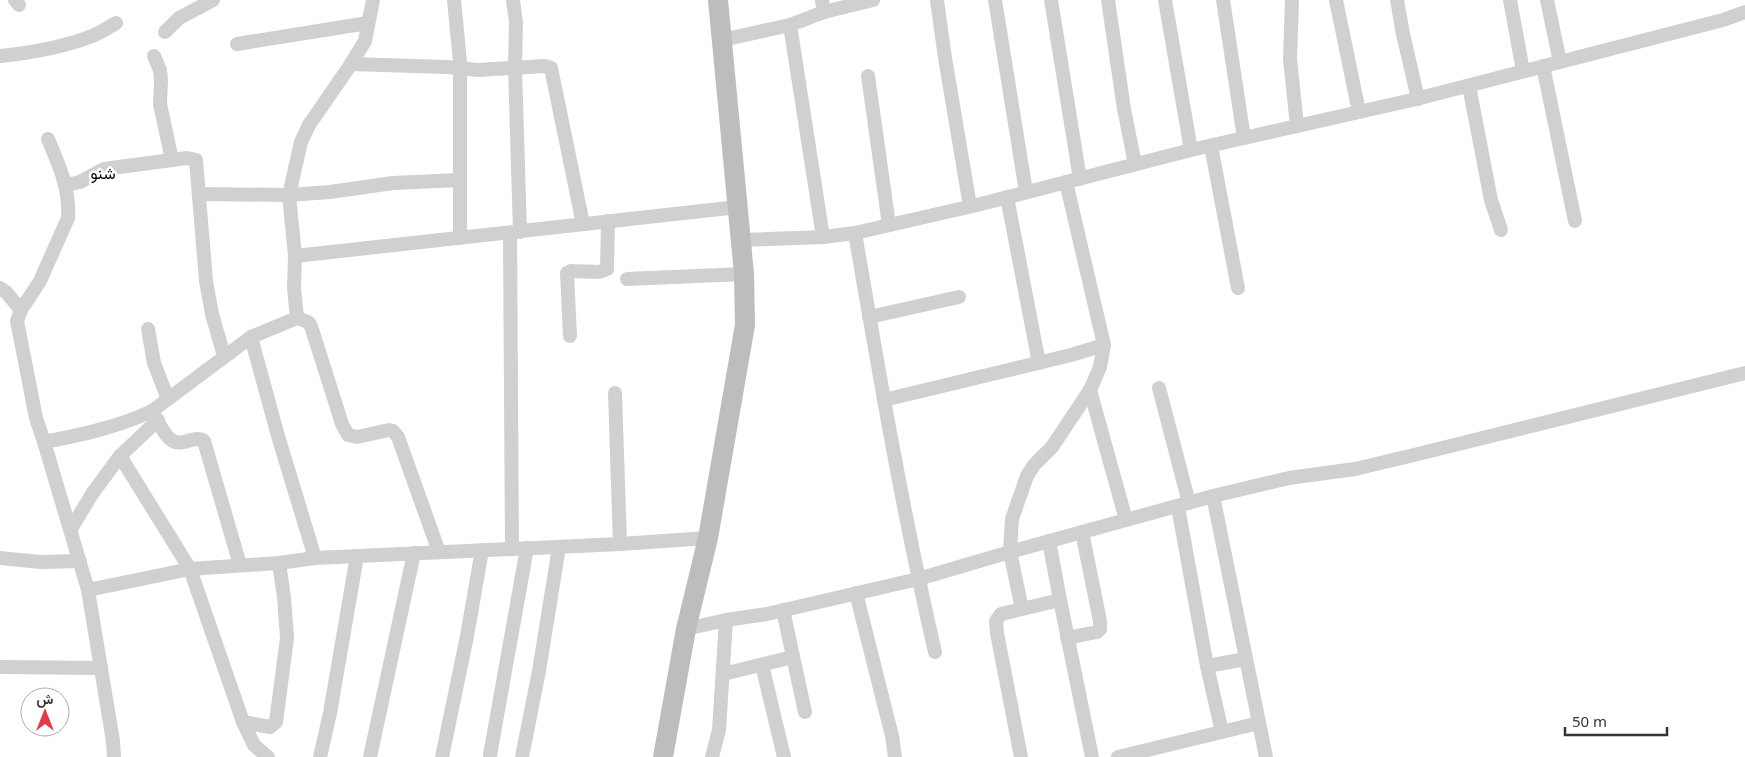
<svg xmlns="http://www.w3.org/2000/svg" width="1745" height="757" viewBox="0 0 1745 757" font-family="'Noto Sans',Vazirmatn,sans-serif">
<style>
.lines{fill:none;stroke-linecap:round;stroke-linejoin:round}
.street{stroke:#d0d0d0;stroke-width:14}
.secondary{stroke:#bdbdbd;stroke-width:20}
.labels{text-anchor:middle;stroke-width:5;stroke-linejoin:round;paint-order:stroke}
.quarter-label{font-size:16px;fill:#000;stroke:#fff}
</style>
<rect width="100%" height="100%" fill="#fff"/>
<g class="lines">
<g class="street">
<path d="M15 0 19 5"/>
<path d="M454 0 460 62V238"/>
<path d="M513 0 516 22 515 68 520 232"/>
<path d="M822 0 824 12 873 0"/>
<path d="M937 0 945 58 970 206"/>
<path d="M995 0 1026 192"/>
<path d="M1051 0 1080 179"/>
<path d="M1108 0 1124 109 1135 164"/>
<path d="M1165 0 1191 150"/>
<path d="M1223 0 1244 138"/>
<path d="M1292 0 1290 59 1297 126"/>
<path d="M1336 0 1359 112"/>
<path d="M1397 0 1403 34 1418 99"/>
<path d="M1510 0 1523 71"/>
<path d="M1547 0 1560 62"/>
<path d="M790 25 823 237"/>
<path d="M165 32 179 18 213 0"/>
<path d="M722 40 790 25 824 12"/>
<path d="M237 44 368 23"/>
<path d="M0 56C30 53 64 47 92 36 100 33 108 28 116 23"/>
<path d="M154 56 160 70 161 81 160 104 172 160"/>
<path d="M351 64 447 67 478 70 545 66 551 68 583 224"/>
<path d="M1543 66 1575 221"/>
<path d="M868 76 889 225"/>
<path d="M1469 86 1491 200 1501 230"/>
<path d="M1211 146 1238 288"/>
<path d="M1066 182 1104 345"/>
<path d="M66 185 80 182 104 169 187 158 196 160 206 281 212 314 224 356"/>
<path d="M200 194 289 195 330 192 393 183 460 180"/>
<path d="M1007 197 1039 363"/>
<path d="M510 233 512 549"/>
<path d="M855 233C879 373 903 514 935 652"/>
<path d="M741 240 823 237 855 233 977 205 1191 150 1412 100 1723 20 1745 12"/>
<path d="M295 256 289 195 301 142 309 125 349 67 365 41 373 0"/>
<path d="M627 279 744 274"/>
<path d="M0 288 6 292 21 310 17 321 36 418 44 442"/>
<path d="M21 310 40 281 68 218C70 189 59 165 48 139"/>
<path d="M869 317 959 297"/>
<path d="M297 318 308 322 311 326 342 424 348 435 357 437 389 430 393 431 398 437 439 552"/>
<path d="M148 329 154 363 168 399"/>
<path d="M570 336 567 273 571 271 599 272 607 269 608 221"/>
<path d="M251 337 278 436 315 558"/>
<path d="M1159 388 1189 503"/>
<path d="M1090 390 1126 520"/>
<path d="M615 393 620 544"/>
<path d="M884 400 1071 355 1104 345 1100 367 1090 390 1052 447 1034 465 1027 476 1012 519 1010 552 1022 609 1060 600 1092 757"/>
<path d="M152 411C157 419 162 432 170 439 181 449 194 434 204 441L240 565"/>
<path d="M120 456 190 569 243 722 254 745 268 757"/>
<path d="M1213 496 1266 757"/>
<path d="M1178 507 1207 666 1222 732"/>
<path d="M71 529 92 494 120 456 158 420"/>
<path d="M1049 541 1060 600"/>
<path d="M0 558 40 562 80 561"/>
<path d="M88 590 190 569 279 563 315 558 620 544 708 538"/>
<path d="M856 593 892 736 895 757"/>
<path d="M783 610 805 712"/>
<path d="M686 629 726 620 767 614 918 579 1010 552 1213 496 1289 478 1355 469 1414 455 1745 373"/>
<path d="M1067 638 1097 632 1100 629V621L1082 532"/>
<path d="M762 665 784 757"/>
<path d="M1207 666 1246 659"/>
<path d="M0 667 101 668"/>
<path d="M723 674 793 657"/>
<path d="M243 722 270 727 276 722 287 638 284 597 279 563"/>
<path d="M490 755 527 548"/>
<path d="M114 757 113 741 88 590 44 442C81 435 118 427 152 411L251 337 297 318 294 288 295 256C443 239 591 223 738 207"/>
<path d="M320 757 330 713 357 556"/>
<path d="M370 757 414 553"/>
<path d="M442 757 467 636 482 550"/>
<path d="M522 757 539 671 559 547"/>
<path d="M712 757 719 730 726 620"/>
<path d="M1021 757 997 633 996 621 1001 614 1022 609"/>
<path d="M1118 757 1259 723"/>
</g>
<path class="secondary" d="M663 757 686 629 708 538 745 325 744 274 718 0"/>
</g>
<g class="labels">
<g class="quarter-label">
<text x="103" y="179">شنو</text>
</g>
</g>
<g transform="translate(45 712)"><circle r="24" fill="#ffffff" stroke="#adadad"/>
<path d="M0-4L9 19L0 12L-9 19Z" fill="#e63946"/>
<text y="-8" font-size="14" font-weight="bold" text-anchor="middle" fill="#333333">ش</text>
</g>
<path d="M1565 727v8h102v-8" fill="none" stroke="#333333" stroke-width="2.5"/>
<text x="1572" y="727" font-size="15" fill="#333333" stroke="#ffffff" stroke-width="4" paint-order="stroke">50 m</text>
</svg>
